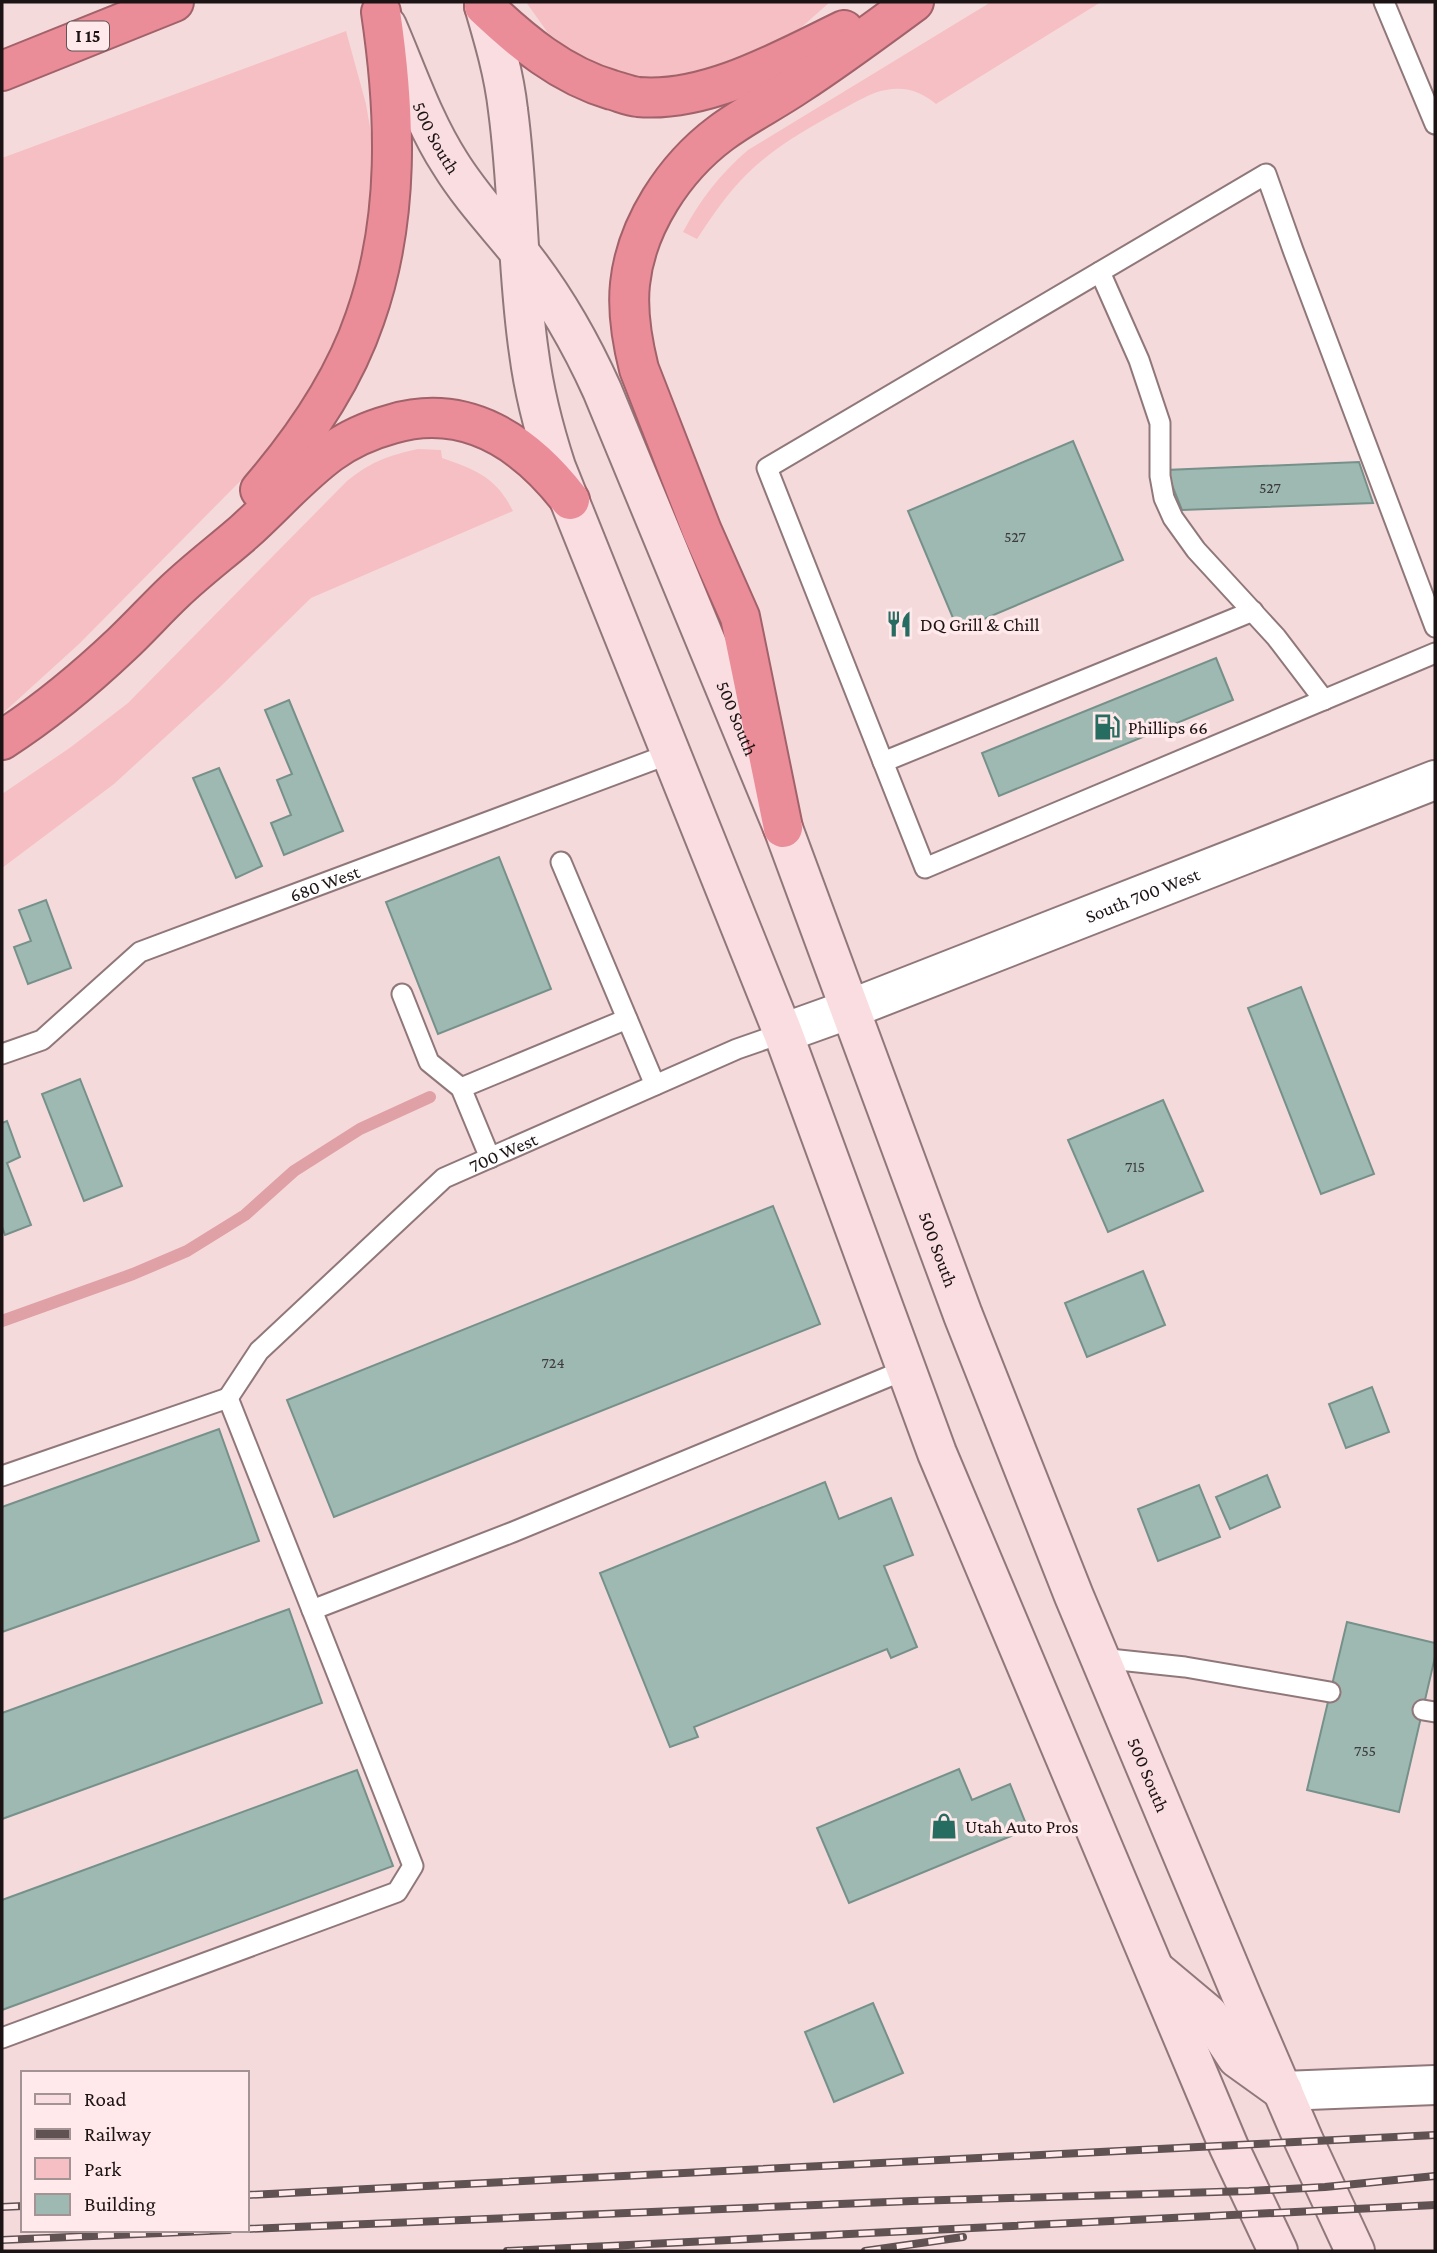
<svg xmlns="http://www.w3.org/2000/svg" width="1437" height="2253" viewBox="0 0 1437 2253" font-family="'Crimson Pro',serif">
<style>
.green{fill:#f6bfc4}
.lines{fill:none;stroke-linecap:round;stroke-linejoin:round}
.stream{stroke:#dfa0a6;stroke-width:12}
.building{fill:#9eb8b2;stroke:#76908a;stroke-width:2}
.service-casing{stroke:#90787a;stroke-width:23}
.minor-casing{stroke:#90787a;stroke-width:42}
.tertiary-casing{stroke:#90787a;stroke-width:42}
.secondary-casing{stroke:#90787a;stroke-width:42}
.motorway-casing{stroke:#a2626a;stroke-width:42}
.service{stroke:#fff;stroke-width:19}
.minor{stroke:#fff;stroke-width:38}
.tertiary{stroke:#fff;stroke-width:38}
.secondary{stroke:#f9dde0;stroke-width:38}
.motorway{stroke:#ea8d98;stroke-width:38}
.rail-casing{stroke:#605253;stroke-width:8}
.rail{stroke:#ffe9ea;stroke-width:5;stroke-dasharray:16;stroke-linecap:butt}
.labels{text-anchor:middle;stroke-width:7;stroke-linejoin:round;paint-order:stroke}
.number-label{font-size:16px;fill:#3c3c3c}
.shield{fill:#ffe9ea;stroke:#605354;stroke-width:2}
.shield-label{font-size:18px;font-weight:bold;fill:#1c1314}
.street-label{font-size:19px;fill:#1c1314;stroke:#ffe9ea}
.poi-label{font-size:19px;fill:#1c1314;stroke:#ffe9ea;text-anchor:start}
</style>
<rect width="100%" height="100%" fill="#f5dadc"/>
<g class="green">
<path d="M526 2H830L787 40 736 65 665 81 629 76 598 65 568 49 548 33Z"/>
<path d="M991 2H1101L936 104C921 92 906 86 886 90 872 92 856 102 843 109 808 128 774 147 746 175 727 194 712 216 697 239L683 232C700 200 720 174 748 150Z"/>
<path d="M346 31 366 104 374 151 370 230 359 291 311 399 274 447 79 644 2 714V158Z"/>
<path d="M418 449 441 450 442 458C476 470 496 477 513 511L311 598 219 688 114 784 2 868V794L71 747 128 703 347 481C372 461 387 456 418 449Z"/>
</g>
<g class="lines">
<path class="stream" d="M2 1321 133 1274 187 1251 245 1215 294 1171 360 1129 430 1097"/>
</g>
<g class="building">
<path d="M1073 441 1123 560 958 630 908 511Z"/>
<path d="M1359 462 1373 503 1182 510 1166 470Z"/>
<path d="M1216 658 1233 700 999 796 982 753Z"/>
<path d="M289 700 343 831 284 855 271 823 291 815 277 780 292 774 265 710Z"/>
<path d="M219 768 262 866 236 878 193 778Z"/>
<path d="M499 857 551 989 438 1034 386 902Z"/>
<path d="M46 900 71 968 28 984 14 947 31 941 19 910Z"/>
<path d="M1301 987 1374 1174 1321 1194 1248 1008Z"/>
<path d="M80 1079 122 1186 84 1201 42 1094Z"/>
<path d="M1163 1100 1203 1191 1108 1232 1068 1140Z"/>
<path d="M7 1121 20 1157 7 1163 31 1225 5 1235 2 1227V1123Z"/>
<path d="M773 1206 820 1324 334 1517 287 1400Z"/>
<path d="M1143 1271 1165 1325 1087 1357 1065 1303Z"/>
<path d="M1372 1387 1389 1432 1346 1448 1329 1404Z"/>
<path d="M219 1429 259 1541 2 1632V1507Z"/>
<path d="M1267 1475 1280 1507 1230 1529 1216 1497Z"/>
<path d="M825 1482 839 1519 891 1498 913 1555 884 1566 917 1647 891 1658 887 1649 694 1727 698 1737 670 1747 600 1573Z"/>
<path d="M1199 1485 1220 1537 1158 1561 1138 1509Z"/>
<path d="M289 1609 322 1703 2 1819V1713Z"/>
<path d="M1347 1622 1435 1643V1657L1399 1812 1307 1790Z"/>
<path d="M959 1769 972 1800 1010 1784 1028 1829 849 1903 817 1828Z"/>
<path d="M357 1770 393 1866 2 2010V1900Z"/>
<path d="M873 2003 903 2073 834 2102 805 2032Z"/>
</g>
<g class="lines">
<g class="service-casing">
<g id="service">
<path d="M1384 2 1435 124"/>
<path d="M1100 272 1139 360 1160 423V476L1164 498 1173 518 1196 550 1276 637 1324 700"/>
<path d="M1435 627 1293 250 1266 174 767 468 925 868 1435 653"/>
<path d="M883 762 1253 611"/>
<path d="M561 862 655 1085"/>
<path d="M402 994 429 1062 461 1088 490 1158"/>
<path id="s1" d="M2 1054 42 1040 140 952 672 753"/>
<path d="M461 1088 627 1019"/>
<path d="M228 1398 312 1610 513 1532 907 1369"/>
<path id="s2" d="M228 1398 259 1351 444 1178 737 1049 783 1033"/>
<path d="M2 1476 228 1398"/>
<path d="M1100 1658 1185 1667 1330 1692"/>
<path d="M1423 1710 1435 1712"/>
<path d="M2 2038 397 1892 413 1866 312 1610"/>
</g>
</g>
<g class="minor-casing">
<path id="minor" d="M1283 2091 1435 2085"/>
</g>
<g class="tertiary-casing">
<g id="tertiary">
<path id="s3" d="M783 1033 850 1009 1435 780"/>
</g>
</g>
<g class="secondary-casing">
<g id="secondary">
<path d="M484 6C494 40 504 74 508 110 519 191 517 273 529 353 534 392 544 430 556 467L783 1033 937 1453 1229 2147 1278 2251"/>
<path id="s4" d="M387 26C407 72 423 121 450 163 469 194 493 220 516 248 551 291 579 339 602 390L783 828 963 1315 1074 1596 1242 1997 1304 2141 1355 2251"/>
<path d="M1159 1973 1208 2014 1237 2058 1283 2091"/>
</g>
</g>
<g class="motorway-casing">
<g id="motorway">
<path d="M484 6C522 42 561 75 612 90 620 92 629 96 638 97 707 103 784 59 844 30"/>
<path d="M2 71 174 2"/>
<path d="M260 490C302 441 344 380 365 318 400 219 396 113 381 12"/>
<path d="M2 740C44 713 85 679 122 644 140 627 157 608 175 591 197 570 221 552 244 532 273 506 299 476 330 453 349 439 370 430 392 424 467 402 526 443 570 500"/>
<path d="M783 828 740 617 702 531 639 369C632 341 627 312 630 284 636 226 674 168 721 133 745 115 772 102 797 85 837 59 876 30 914 2"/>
</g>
</g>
<use href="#service" class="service"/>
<use href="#minor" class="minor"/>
<use href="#tertiary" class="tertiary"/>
<use href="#secondary" class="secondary"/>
<use href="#motorway" class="motorway"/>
<g class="rail-casing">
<g id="rail">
<path d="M247 2195 1435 2135"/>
<path d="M2 2207 23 2206"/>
<path d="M247 2229 912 2201 1249 2191 1325 2187 1435 2176"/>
<path d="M2 2240 229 2230"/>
<path d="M507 2251 1435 2205"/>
<path d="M865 2251 963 2237"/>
</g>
</g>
<use href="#rail" class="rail"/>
</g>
<defs>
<g id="restaurant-bare" transform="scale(2.1)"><path d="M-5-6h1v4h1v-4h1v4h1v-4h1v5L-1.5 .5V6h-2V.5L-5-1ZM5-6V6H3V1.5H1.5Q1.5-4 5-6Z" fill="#266c60" stroke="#ffe9ea" stroke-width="2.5" paint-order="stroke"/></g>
<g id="fuel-bare" transform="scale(2.1)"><path d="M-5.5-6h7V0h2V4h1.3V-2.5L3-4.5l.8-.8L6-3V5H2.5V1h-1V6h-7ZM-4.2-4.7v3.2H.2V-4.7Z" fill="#266c60" stroke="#ffe9ea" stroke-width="2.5" paint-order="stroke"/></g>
<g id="shop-bare" transform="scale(2.1)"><path d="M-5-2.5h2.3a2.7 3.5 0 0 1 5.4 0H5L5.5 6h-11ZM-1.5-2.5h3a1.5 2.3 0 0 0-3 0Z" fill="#266c60" stroke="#ffe9ea" stroke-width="2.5" paint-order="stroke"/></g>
</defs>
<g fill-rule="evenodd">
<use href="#restaurant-bare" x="899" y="624"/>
<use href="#fuel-bare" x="1107" y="727"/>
<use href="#shop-bare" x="944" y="1826"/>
</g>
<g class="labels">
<g class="number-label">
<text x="1270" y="493">527</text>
<text x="1015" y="542">527</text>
<text x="1135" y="1172">715</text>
<text x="553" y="1368">724</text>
<text x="1365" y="1756">755</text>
</g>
<rect class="shield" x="67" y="21.5" width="42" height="29" rx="5"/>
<g class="shield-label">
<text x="88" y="42">I 15</text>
</g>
<g class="street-label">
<text dy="7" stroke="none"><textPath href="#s4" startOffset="122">500 South</textPath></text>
<text dy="7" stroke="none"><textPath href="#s4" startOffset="780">500 South</textPath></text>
<text dy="7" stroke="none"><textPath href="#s1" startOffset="371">680 West</textPath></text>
<text dy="7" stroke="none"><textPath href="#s3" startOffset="385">South 700 West</textPath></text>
<text dy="7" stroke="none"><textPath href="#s2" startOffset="374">700 West</textPath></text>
<text dy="7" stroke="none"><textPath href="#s4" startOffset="1348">500 South</textPath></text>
<text dy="7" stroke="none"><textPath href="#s4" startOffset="1914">500 South</textPath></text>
</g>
<g class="poi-label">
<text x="920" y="631">DQ Grill &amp; Chill</text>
<text x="1128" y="734">Phillips 66</text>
<text x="965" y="1833">Utah Auto Pros</text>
</g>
</g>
<rect width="1437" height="2253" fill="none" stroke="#1c1314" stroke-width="7"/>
<rect x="21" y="2071" width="228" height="161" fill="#ffe9ea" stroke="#a49394" stroke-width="2"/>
<rect x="35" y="2094" width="35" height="10" fill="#f9dde0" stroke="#a49394" stroke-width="2"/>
<text x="84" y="2106" font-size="21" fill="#1c1314">Road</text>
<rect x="35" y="2129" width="35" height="10" fill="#605253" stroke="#a49394" stroke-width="2"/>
<text x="84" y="2141" font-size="21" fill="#1c1314">Railway</text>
<rect x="35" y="2158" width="35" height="21" fill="#f6bfc4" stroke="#a49394" stroke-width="2"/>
<text x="84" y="2176" font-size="21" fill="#1c1314">Park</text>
<rect x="35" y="2194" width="35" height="21" fill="#9eb8b2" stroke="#a49394" stroke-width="2"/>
<text x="84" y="2211" font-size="21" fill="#1c1314">Building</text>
</svg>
